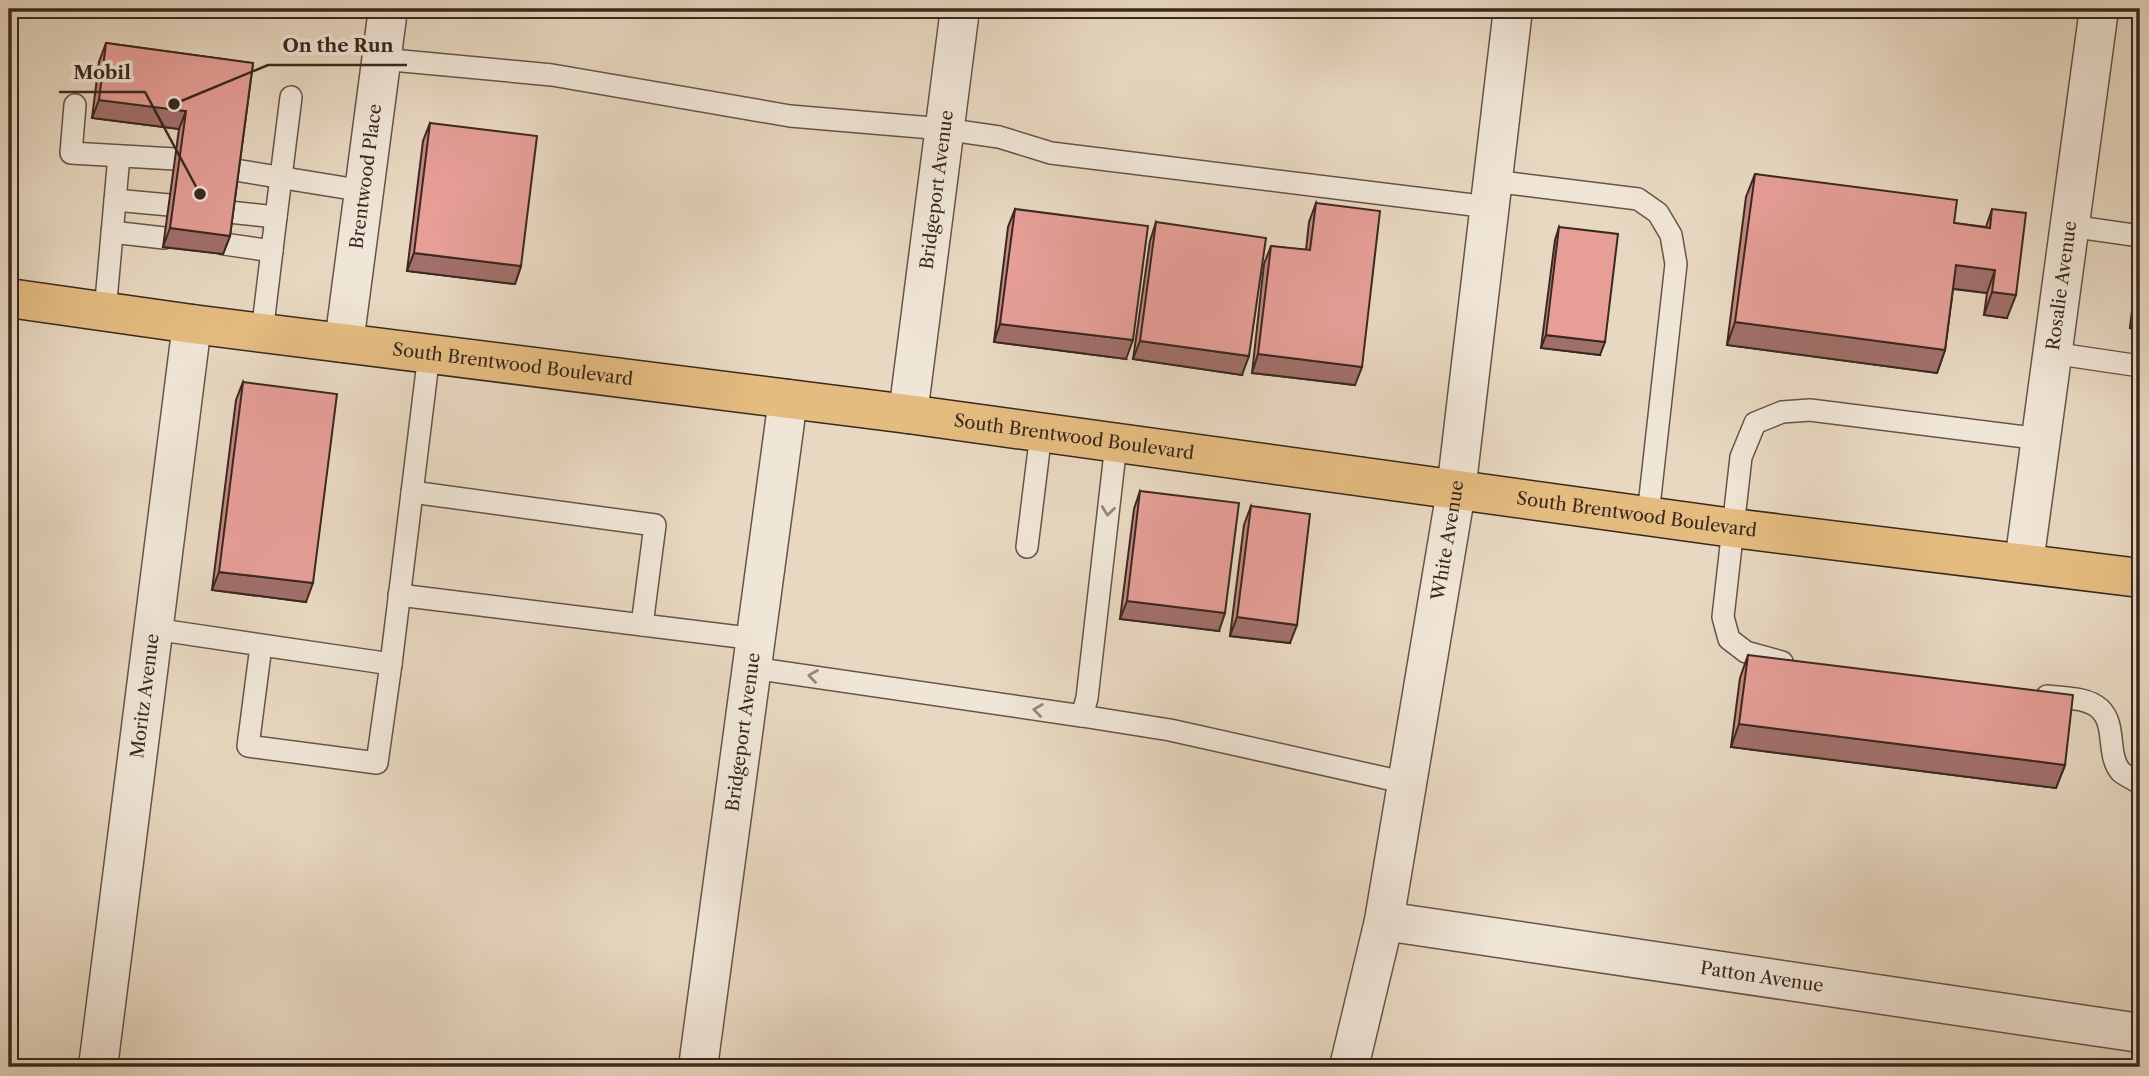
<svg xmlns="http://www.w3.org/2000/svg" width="2149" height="1076" viewBox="0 0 2149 1076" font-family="'Libre Caslon Text',serif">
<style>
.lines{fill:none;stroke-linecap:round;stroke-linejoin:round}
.lane-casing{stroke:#665448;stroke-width:24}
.street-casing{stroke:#665448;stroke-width:41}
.primary-casing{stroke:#3a2820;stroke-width:41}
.lane{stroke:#f0e6d7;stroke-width:21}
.street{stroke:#f0e6d7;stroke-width:38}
.primary{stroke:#e4bc80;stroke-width:38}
.wall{fill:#c68882;stroke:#3a2820;stroke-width:2}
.shaded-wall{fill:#a16f6a;stroke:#3a2820;stroke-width:2}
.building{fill:#e69e97;stroke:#3a2820;stroke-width:2}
.oneway{stroke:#95877c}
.labels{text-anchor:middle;stroke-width:7;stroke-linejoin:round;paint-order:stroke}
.street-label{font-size:18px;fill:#3a2820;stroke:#f0e6d7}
.leader{fill:none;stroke:#3a2820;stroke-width:2.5}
.callout-dot{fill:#3a2820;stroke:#f0e6d7;stroke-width:2.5}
.callout-label{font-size:19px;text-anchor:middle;font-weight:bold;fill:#3a2820;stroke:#f0e6d7;stroke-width:7;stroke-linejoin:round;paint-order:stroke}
</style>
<rect width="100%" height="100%" fill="#e8d8c1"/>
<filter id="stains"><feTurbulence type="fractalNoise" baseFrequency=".00286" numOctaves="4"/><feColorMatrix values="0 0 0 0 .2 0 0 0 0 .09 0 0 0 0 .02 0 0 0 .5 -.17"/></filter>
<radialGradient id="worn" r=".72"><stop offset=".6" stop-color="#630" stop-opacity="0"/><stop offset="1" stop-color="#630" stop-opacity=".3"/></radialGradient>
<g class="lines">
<g class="lane-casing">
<g id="lane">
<path d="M381 59 552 75 790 116 944 129 999 137 1051 153 1489 207"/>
<path d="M75 105 71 153 175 159"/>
<path d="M235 170 364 191"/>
<path d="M1493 181 1638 199 1658 213 1671 235 1676 264 1648 515"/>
<path d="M115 200 169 205"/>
<path d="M229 212 276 217 291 97"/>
<path d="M2070 226 2140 236"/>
<path d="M112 232 164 238"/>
<path d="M224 244 272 251"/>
<path d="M105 312 119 156"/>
<path d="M262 333 276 217"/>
<path d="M2052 353 2140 366"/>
<path d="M412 492 655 525 642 625"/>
<path d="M1027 547 1041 433"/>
<path d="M399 595 756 639"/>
<path d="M154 629 391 664 429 354"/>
<path d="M261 646 248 746 377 763 391 664"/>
<path d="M1782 662 1746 652 1729 639 1723 617 1741 457 1755 423 1782 412 1810 410 2041 439"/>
<path d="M752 668 1082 716 1087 698 1116 444"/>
<path d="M2047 696C2063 698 2087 697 2100 709 2117 725 2106 755 2121 772 2126 776 2135 780 2140 783"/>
<path d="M1082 716 1170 730 1407 783"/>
</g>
</g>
<g class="street-casing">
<g id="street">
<path id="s1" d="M344 343 388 9"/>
<path id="s2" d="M908 414 960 9"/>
<path id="s3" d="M2024 563 2099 9"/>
<path id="s4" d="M1384 921 2140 1033"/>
<path id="s5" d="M98 1067 192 324"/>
<path id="s6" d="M698 1067 788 399"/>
<path id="s7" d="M1349 1067 1384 921 1456 491 1513 9"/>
</g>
</g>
<g class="primary-casing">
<g id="primary">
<path id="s8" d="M9 298 192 324 908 414 1733 528 2140 578"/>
</g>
</g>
<use href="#lane" class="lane"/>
<use href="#street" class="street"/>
<use href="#primary" class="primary"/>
</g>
<g class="wall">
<path d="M106 43 253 63 230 236 223 254 163 247 179 129 92 118 99 62Z"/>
<path d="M430 123 521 266 515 284 407 271 423 141Z"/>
<path d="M1755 174 1954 223 1986 227 1992 209 2007 318 1984 315 1987 293 1953 289 1945 350 1937 373 1727 345 1746 197Z"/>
<path d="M1316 203 1355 385 1252 373 1264 264 1271 246 1306 250 1309 222Z"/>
<path d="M1015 209 1126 359 994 342 1008 227Z"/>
<path d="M1156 222 1242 375 1133 359 1150 241Z"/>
<path d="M1559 227 1600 355 1541 348 1555 240Z"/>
<path d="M2138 269 2140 329 2130 328 2136 276Z"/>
<path d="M243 382 306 602 212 590 236 400Z"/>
<path d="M1140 491 1219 631 1120 619 1134 509Z"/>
<path d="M1251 506 1290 643 1230 636 1244 525Z"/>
<path d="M1748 655 2065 765 2056 788 1731 747 1740 678Z"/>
</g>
<g class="shaded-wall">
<path d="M99 100 186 111 179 129 92 118Z"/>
<path d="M170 228 230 236 223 254 163 247Z"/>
<path d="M414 253 521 266 515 284 407 271Z"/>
<path d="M1956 265 1995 270 1987 293 1947 288Z"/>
<path d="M1992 292 2016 295 2007 318 1984 315Z"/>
<path d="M2132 321 2140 323V329L2130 328Z"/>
<path d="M1735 322 1945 350 1937 373 1727 345Z"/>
<path d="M1000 324 1133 340 1126 359 994 342Z"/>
<path d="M1546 335 1605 342 1600 355 1541 348Z"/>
<path d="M1140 341 1249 356 1242 375 1133 359Z"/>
<path d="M1258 354 1362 367 1355 385 1252 373Z"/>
<path d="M219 572 313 583 306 602 212 590Z"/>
<path d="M1127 601 1225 613 1219 631 1120 619Z"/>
<path d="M1237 617 1297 625 1290 643 1230 636Z"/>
<path d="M1739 724 2065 765 2056 788 1731 747Z"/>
</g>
<g class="building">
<path d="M106 43 253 63 230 236 170 228 186 111 99 100Z"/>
<path d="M430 123 537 136 521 266 414 253Z"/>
<path d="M1755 174 1957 200 1954 223 1990 228 1992 209 2026 213 2016 295 1992 292 1995 270 1956 265 1945 350 1735 322Z"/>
<path d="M1316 203 1380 211 1362 367 1258 354 1271 246 1310 250Z"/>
<path d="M1015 209 1148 226 1133 340 1000 324Z"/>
<path d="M1156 222 1266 238 1249 356 1140 341Z"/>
<path d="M1559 227 1618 234 1605 342 1546 335Z"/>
<path d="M2138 269H2140V323L2132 321Z"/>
<path d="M243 382 337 394 313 583 219 572Z"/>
<path d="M1140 491 1239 503 1225 613 1127 601Z"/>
<path d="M1251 506 1310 514 1297 625 1237 617Z"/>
<path d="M1748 655 2073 695 2065 765 1739 724Z"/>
</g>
<defs><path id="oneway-chevron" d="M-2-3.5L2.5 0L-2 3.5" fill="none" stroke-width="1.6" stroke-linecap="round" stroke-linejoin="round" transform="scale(1.75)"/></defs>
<g class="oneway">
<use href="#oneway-chevron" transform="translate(1108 511) rotate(97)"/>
<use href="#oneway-chevron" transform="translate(813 676) rotate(-172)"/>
<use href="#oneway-chevron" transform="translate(1038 710) rotate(-172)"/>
</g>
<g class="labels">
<g class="street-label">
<text dy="6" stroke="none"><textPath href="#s1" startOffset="168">Brentwood Place</textPath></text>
<text dy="6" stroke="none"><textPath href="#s2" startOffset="226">Bridgeport Avenue</textPath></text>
<text dy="6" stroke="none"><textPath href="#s3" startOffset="280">Rosalie Avenue</textPath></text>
<text dy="6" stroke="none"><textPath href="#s8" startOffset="508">South Brentwood Boulevard</textPath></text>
<text dy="6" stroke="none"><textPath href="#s8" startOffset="1074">South Brentwood Boulevard</textPath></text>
<text dy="6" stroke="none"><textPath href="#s8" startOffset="1642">South Brentwood Boulevard</textPath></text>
<text dy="6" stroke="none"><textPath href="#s7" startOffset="536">White Avenue</textPath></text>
<text dy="6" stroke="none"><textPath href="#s5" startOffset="374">Moritz Avenue</textPath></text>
<text dy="6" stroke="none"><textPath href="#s6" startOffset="338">Bridgeport Avenue</textPath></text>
<text dy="6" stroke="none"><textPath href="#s4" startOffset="382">Patton Avenue</textPath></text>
</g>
</g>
<path class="leader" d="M174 104L268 65H407M200 194L145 92H59"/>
<g class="callout-dot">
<circle cx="174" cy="104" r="7"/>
<circle cx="200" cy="194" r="7"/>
</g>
<g class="callout-label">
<text x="338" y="52">On the Run</text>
<text x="102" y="79">Mobil</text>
</g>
<rect width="2149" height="1076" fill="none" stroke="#e8d8c1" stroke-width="35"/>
<rect x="10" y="10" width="2128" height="1055" fill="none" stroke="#3a2820" stroke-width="3.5"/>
<rect x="18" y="18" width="2114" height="1041" fill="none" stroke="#3a2820" stroke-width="2"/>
<rect width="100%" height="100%" filter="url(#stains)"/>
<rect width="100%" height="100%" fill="url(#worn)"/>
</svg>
